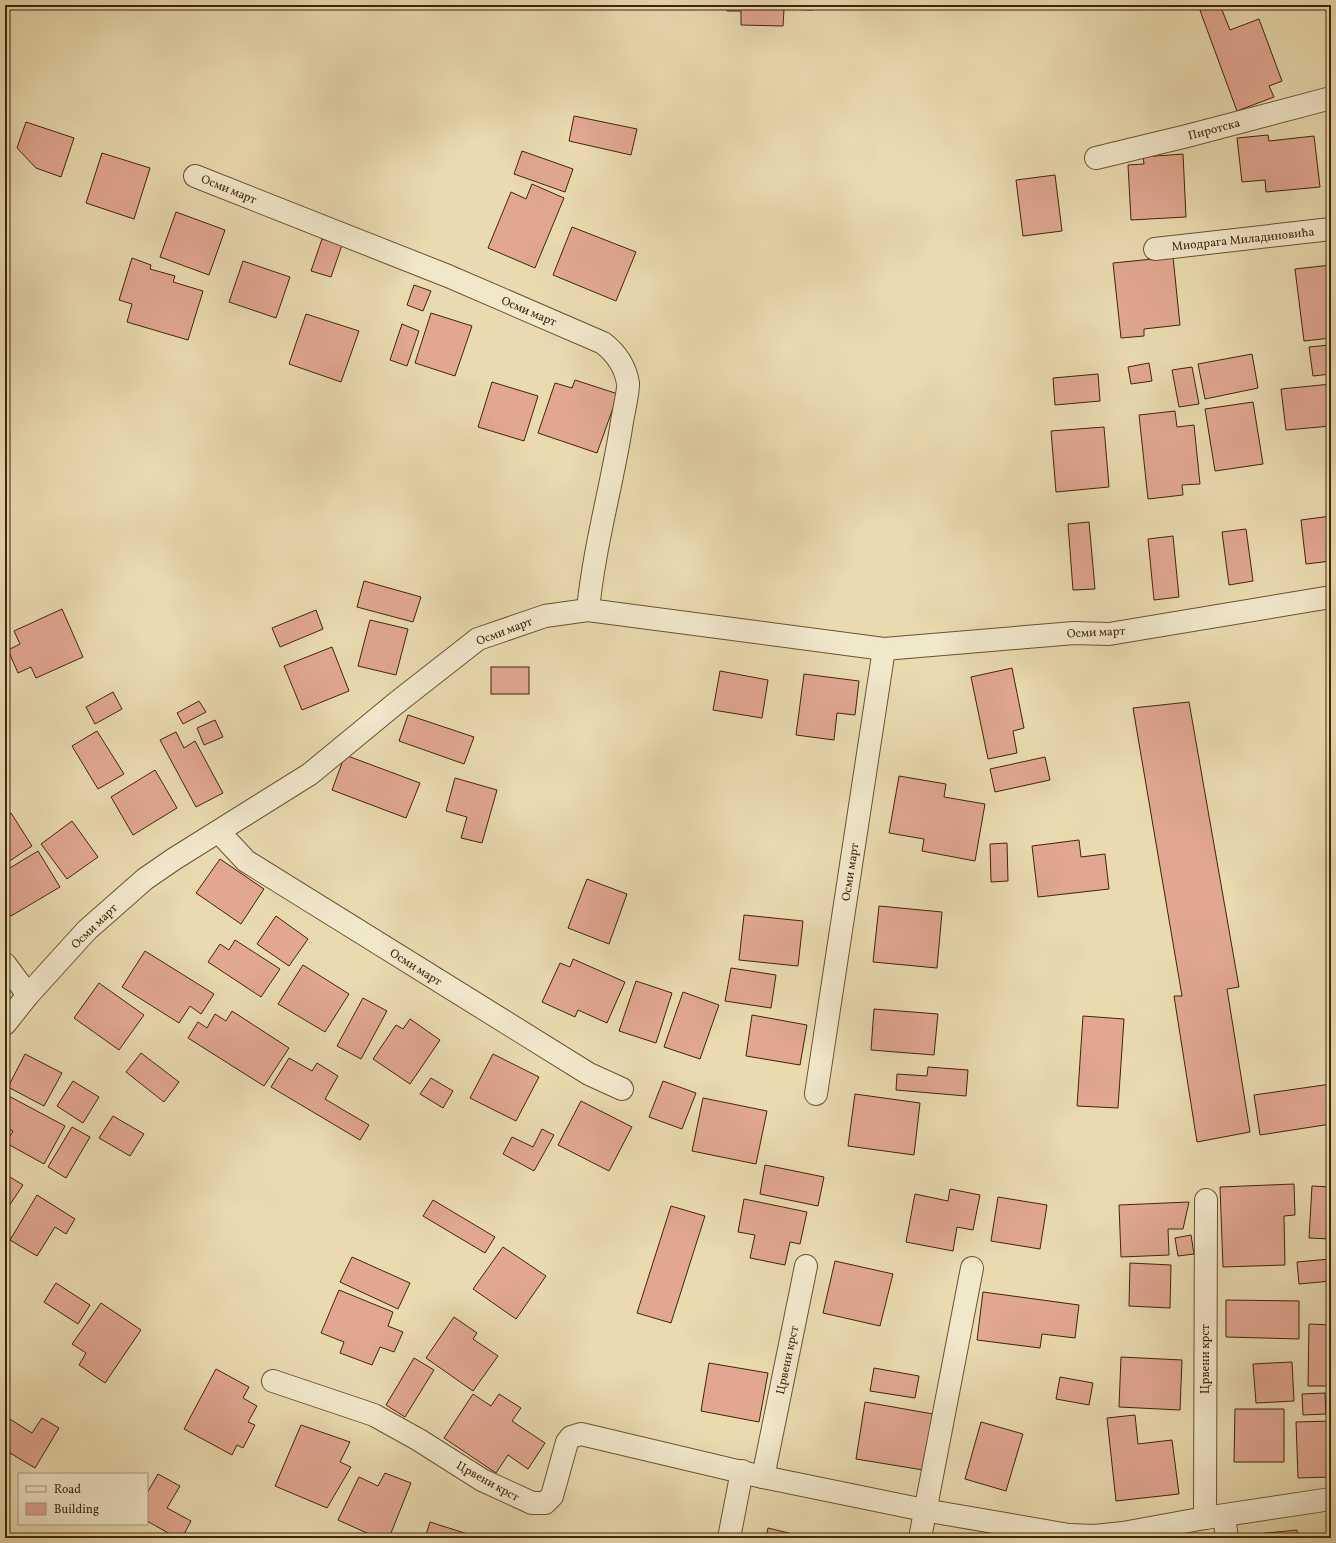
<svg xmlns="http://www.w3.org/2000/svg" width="1336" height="1543" viewBox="0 0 1336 1543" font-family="Vollkorn,serif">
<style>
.building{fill:#e1a791;stroke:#412507}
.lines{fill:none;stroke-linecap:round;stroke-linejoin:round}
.minor-casing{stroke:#6b5231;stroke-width:24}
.minor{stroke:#f1e7cb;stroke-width:22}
.labels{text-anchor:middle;stroke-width:3;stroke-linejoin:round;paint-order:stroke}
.street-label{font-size:12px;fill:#412507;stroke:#f1e7cb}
</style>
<rect width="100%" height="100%" fill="#e9daaf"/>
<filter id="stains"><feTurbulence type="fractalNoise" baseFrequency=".005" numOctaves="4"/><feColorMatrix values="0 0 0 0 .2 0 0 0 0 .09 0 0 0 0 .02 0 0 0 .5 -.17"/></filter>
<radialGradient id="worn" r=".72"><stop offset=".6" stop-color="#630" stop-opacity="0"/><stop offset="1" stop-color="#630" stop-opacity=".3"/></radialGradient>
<g class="building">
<path d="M727 5H813V10L784 9 783 26 741 25V11H727Z"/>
<path d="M1198 5H1220L1230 30 1259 19 1282 81 1269 86 1274 97 1237 111Z"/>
<path d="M574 116 637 129 631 155 569 141Z"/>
<path d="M26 122 74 138 61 177 36 168 17 148Z"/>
<path d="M1268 135 1269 141 1314 136 1320 187 1266 192 1265 180 1242 182 1237 138Z"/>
<path d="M522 151 573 169 565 192 514 174Z"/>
<path d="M102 153 150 168 134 219 86 203Z"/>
<path d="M1183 154 1186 217 1131 220 1128 165 1144 164 1143 157Z"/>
<path d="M1055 175 1062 231 1023 236 1016 180Z"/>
<path d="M532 184 564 198 535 268 488 248 511 192 526 199Z"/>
<path d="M176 212 225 230 209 275 160 257Z"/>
<path d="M572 227 636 252 616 301 553 275Z"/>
<path d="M322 239 342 245 331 277 311 271Z"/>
<path d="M1173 257 1180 325 1144 329V336L1121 338 1113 263Z"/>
<path d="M132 258 151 265 150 269 175 276 173 282 203 291 188 340 127 322 132 304 119 300Z"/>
<path d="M243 261 290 277 276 318 229 302Z"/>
<path d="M1331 265V338L1304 341 1295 269Z"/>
<path d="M414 285 431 291 423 311 407 305Z"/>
<path d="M431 313 472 326 455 376 415 363Z"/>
<path d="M306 314 359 331 341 382 289 364Z"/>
<path d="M402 324 419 331 407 366 390 360Z"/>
<path d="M1329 345 1331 374 1313 376 1309 347Z"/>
<path d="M1252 354 1258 388 1205 399 1198 364Z"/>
<path d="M1149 363 1152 381 1131 384 1128 367Z"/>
<path d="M1192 367 1199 404 1179 407 1172 370Z"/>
<path d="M1098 374 1100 401 1055 405 1053 378Z"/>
<path d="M575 380 618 394 597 453 538 433 555 383 572 388Z"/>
<path d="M492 382 538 396 524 441 478 427Z"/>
<path d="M1331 384V426L1286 430 1281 389Z"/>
<path d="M1253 402 1263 464 1215 471 1205 409Z"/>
<path d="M1175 411 1177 427 1194 425 1200 484 1182 485 1183 495 1148 499 1139 415Z"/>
<path d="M1104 427 1109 487 1056 492 1051 431Z"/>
<path d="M1331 516V561L1306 564 1301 520Z"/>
<path d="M1089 522 1095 589 1073 590 1068 524Z"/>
<path d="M1246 529 1253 581 1229 585 1222 532Z"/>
<path d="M1173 536 1179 597 1154 600 1148 539Z"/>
<path d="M364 581 421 597 413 622 357 607Z"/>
<path d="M62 609 83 657 36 678 31 667 18 673 8 650 20 644 14 631Z"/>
<path d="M316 610 323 629 280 647 272 628Z"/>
<path d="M370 620 408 629 396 675 358 666Z"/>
<path d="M332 647 349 691 302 710 284 666Z"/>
<rect x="491" y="667" width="38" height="27"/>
<path d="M1012 668 1024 728 1013 731 1017 753 988 759 971 677Z"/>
<path d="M720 671 768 680 762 718 713 710Z"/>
<path d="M804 674 859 681 855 715 837 713 834 740 796 735Z"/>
<path d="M113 692 122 709 95 724 86 707Z"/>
<path d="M199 701 206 712 183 724 177 713Z"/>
<path d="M1189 702 1239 987 1227 989 1250 1132 1197 1142 1174 996H1182L1133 708Z"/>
<path d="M408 715 474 737 464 764 399 741Z"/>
<path d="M215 720 223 737 204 745 197 728Z"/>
<path d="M97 731 124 774 98 789 72 746Z"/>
<path d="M176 732 184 748 195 741 223 793 196 807 160 740Z"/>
<path d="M345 755 420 783 406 818 332 790Z"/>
<path d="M1045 757 1050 780 995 792 990 769Z"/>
<path d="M155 770 177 808 133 835 111 797Z"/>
<path d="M899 776 946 784 944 797 985 804 975 861 922 851 924 839 889 833Z"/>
<path d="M455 778 497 790 482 843 461 838 467 817 446 811Z"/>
<path d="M11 813 32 846 5 864V817Z"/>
<path d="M72 821 98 857 67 879 41 844Z"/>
<path d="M1079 840 1081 857 1105 854 1109 889 1038 897 1032 846Z"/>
<path d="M1007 843 1008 881 991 882 990 844Z"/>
<path d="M38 851 60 887 11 916 5 906V871Z"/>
<path d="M220 859 264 889 241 924 196 893Z"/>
<path d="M587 879 627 894 609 944 568 928Z"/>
<path d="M879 906 942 912 937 968 873 962Z"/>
<path d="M744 915 803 921 798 966 739 960Z"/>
<path d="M276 916 308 939 289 966 257 944Z"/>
<path d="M235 940 280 969 261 997 208 962 220 944 229 950Z"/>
<path d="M145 951 214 994 201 1014 190 1006 179 1023 122 987Z"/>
<path d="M573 959 625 982 607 1023 578 1010 575 1017 542 1002 560 963 570 967Z"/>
<path d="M303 965 349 994 325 1032 278 1004Z"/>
<path d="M731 968 776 975 771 1008 725 1001Z"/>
<path d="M636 981 672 993 656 1043 619 1031Z"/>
<path d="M99 983 144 1015 119 1050 74 1018Z"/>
<path d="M683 992 719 1005 700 1059 664 1047Z"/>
<path d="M363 998 387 1011 361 1059 337 1046Z"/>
<path d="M874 1009 938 1014 934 1055 871 1050Z"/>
<path d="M232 1011 289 1048 264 1086 188 1038 198 1022 207 1028 215 1014 226 1021Z"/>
<path d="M752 1015 807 1025 800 1065 746 1056Z"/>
<path d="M1083 1016 1124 1019 1118 1108 1077 1106Z"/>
<path d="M410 1019 440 1040 410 1084 373 1059 396 1025 403 1029Z"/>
<path d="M141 1053 179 1082 164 1102 126 1072Z"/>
<path d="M25 1054 62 1073 44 1106 8 1087Z"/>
<path d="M493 1054 539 1077 516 1121 470 1098Z"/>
<path d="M289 1058 312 1071 317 1063 338 1076 325 1099 369 1125 360 1140 271 1087Z"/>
<path d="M928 1067 968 1070 966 1096 896 1090 897 1074 927 1076Z"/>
<path d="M431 1078 453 1091 443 1108 420 1094Z"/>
<path d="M73 1081 99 1097 83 1123 57 1106Z"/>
<path d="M663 1081 696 1093 682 1129 649 1117Z"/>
<path d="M1331 1084V1124L1260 1135 1254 1095Z"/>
<path d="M5 1094 65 1126 44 1164 6 1143 13 1131 5 1127Z"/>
<path d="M855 1094 920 1103 914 1155 848 1146Z"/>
<path d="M703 1098 767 1111 756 1164 692 1151Z"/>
<path d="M581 1101 632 1127 609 1171 558 1145Z"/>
<path d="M113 1116 144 1134 130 1156 99 1138Z"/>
<path d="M72 1127 90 1137 66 1178 48 1167Z"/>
<path d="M542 1129 554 1135 534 1171 503 1154 512 1137 533 1147Z"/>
<path d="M765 1165 824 1177 818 1206 760 1194Z"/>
<path d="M5 1174 23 1185 5 1212Z"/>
<path d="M1294 1184 1295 1215 1284 1216 1285 1265 1223 1267 1220 1187Z"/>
<path d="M1312 1186 1331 1187V1239L1309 1238Z"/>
<path d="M950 1189 980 1195 973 1230 957 1227 953 1251 906 1242 915 1194 948 1201Z"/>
<path d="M37 1195 75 1219 66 1234 55 1227 37 1256 10 1240Z"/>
<path d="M998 1197 1047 1205 1040 1249 991 1241Z"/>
<path d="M744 1199 807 1212 800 1244 790 1242 785 1265 750 1258 755 1235 738 1232Z"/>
<path d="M433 1200 495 1237 485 1253 423 1216Z"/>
<path d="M1189 1202 1183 1229H1168L1169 1255 1121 1257 1119 1205Z"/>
<path d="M671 1206 705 1216 671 1323 637 1313Z"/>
<path d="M1191 1235 1194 1254 1178 1256 1175 1238Z"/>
<path d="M503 1247 546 1276 516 1319 473 1289Z"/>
<path d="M352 1257 410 1283 398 1309 340 1282Z"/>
<path d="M1330 1259 1331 1281 1299 1284 1297 1262Z"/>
<path d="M835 1261 893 1274 880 1326 823 1313Z"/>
<path d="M1130 1263 1171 1265 1170 1308 1129 1306Z"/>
<path d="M56 1283 90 1305 78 1324 44 1302Z"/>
<path d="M339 1290 393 1312 388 1326 403 1332 394 1352 380 1347 372 1365 340 1353 344 1342 321 1333Z"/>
<path d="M983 1292 1079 1305 1075 1338 1042 1334 1040 1348 977 1340Z"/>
<path d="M1226 1300 1299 1301V1339L1226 1337Z"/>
<path d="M101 1303 141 1330 105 1383 79 1365 86 1353 72 1344Z"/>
<path d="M454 1317 477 1333 473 1339 498 1356 473 1391 426 1358Z"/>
<path d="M1309 1324 1331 1325V1386H1308Z"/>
<path d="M1121 1357 1182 1360 1180 1410 1119 1407Z"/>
<path d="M414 1358 434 1370 405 1417 386 1405Z"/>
<path d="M1292 1362 1294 1401 1256 1403 1253 1364Z"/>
<path d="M709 1363 768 1373 759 1422 701 1411Z"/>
<path d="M874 1368 919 1376 915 1398 870 1391Z"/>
<path d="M216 1369 249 1387 243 1398 257 1406 248 1422 255 1425 243 1448 237 1445 232 1455 184 1429Z"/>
<path d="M1060 1377 1093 1383 1089 1405 1056 1399Z"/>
<path d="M1325 1393 1326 1414 1303 1415 1302 1394Z"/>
<path d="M473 1394 491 1406 499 1394 521 1408 512 1421 545 1443 528 1469 508 1455 496 1473 444 1438Z"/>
<path d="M865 1402 933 1414 923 1470 856 1459Z"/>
<path d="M1235 1409H1284V1462H1234Z"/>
<path d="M1135 1415 1138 1444 1172 1440 1179 1494 1116 1501 1107 1418Z"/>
<path d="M5 1416 32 1433 42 1418 59 1428 35 1468 5 1450Z"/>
<path d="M1331 1421V1477L1298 1478 1296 1422Z"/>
<path d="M981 1422 1023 1434 1006 1491 965 1479Z"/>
<path d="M301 1425 350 1442 340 1462 351 1467 327 1508 275 1486Z"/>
<path d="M385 1473 411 1483 389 1538H378L338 1520 359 1477 378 1486Z"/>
<path d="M158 1474 180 1486 167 1508 191 1521 182 1538H177L147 1521V1493Z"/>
<path d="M430 1522 477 1537 425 1538Z"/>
<path d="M768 1528 801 1536V1538H766Z"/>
<path d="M1297 1530 1298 1538H1246V1535Z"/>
<path d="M808 1534 823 1538H807Z"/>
</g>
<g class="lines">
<g class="minor-casing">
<g id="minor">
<path d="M1096 158 1187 136 1331 98"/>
<path d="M195 176 448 276 603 343C616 353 625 366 628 383 629 391 622 418 621 428 611 489 594 548 588 610"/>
<path d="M1155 249 1331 229"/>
<path d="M219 832 246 861 589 1074 622 1089"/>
<path d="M5 964 28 995"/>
<path d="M5 1024 28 995 87 930 145 879 174 859 310 774 395 704 478 639 545 616 588 610 884 649 1074 633 1109 634 1331 597"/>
<path d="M816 1094 884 649"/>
<path d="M273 1381 374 1415 419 1440 482 1480 532 1503H545L552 1496 567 1442 571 1437 581 1434 763 1477 924 1510 1069 1535 1095 1536 1123 1533 1205 1518 1331 1499"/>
<path d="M763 1477 806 1266"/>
<path d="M1224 1516 1227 1538"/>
<path d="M1205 1518 1206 1200"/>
<path d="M729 1538 742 1471"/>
<path d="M920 1538 972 1268"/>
</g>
</g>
<use href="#minor" class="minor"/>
</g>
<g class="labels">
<g class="street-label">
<text transform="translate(1214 129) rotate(-15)" y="4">Пиротска</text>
<text transform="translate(229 189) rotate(22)" y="4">Осми март</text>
<text transform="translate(1243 239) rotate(-6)" y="4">Миодрага Миладиновића</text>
<text transform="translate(529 311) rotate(23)" y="4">Осми март</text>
<text transform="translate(504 631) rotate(-21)" y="4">Осми март</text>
<text transform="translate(1096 632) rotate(-3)" y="4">Осми март</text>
<text transform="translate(850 872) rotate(-81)" y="4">Осми март</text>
<text transform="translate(94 926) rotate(-44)" y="4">Осми март</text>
<text transform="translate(416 967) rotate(32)" y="4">Осми март</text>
<text transform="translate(1205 1359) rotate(-90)" y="4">Црвени крст</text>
<text transform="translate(787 1360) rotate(-78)" y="4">Црвени крст</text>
<text transform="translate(488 1481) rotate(29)" y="4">Црвени крст</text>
</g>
</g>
<rect width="1336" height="1543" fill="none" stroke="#e9daaf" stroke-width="20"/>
<rect x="6" y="6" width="1324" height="1531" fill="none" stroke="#412507" stroke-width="2"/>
<rect x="10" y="10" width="1316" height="1523" fill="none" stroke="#412507"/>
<rect x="18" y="1473" width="130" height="52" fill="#f1e7cb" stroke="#ab997d"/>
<rect x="26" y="1486" width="20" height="6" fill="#f1e7cb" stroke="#ab997d"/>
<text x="54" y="1493" font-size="12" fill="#412507">Road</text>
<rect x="26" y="1503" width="20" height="12" fill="#e1a791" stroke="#ab997d"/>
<text x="54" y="1513" font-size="12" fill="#412507">Building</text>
<rect width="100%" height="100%" filter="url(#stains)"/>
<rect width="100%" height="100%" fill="url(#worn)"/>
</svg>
